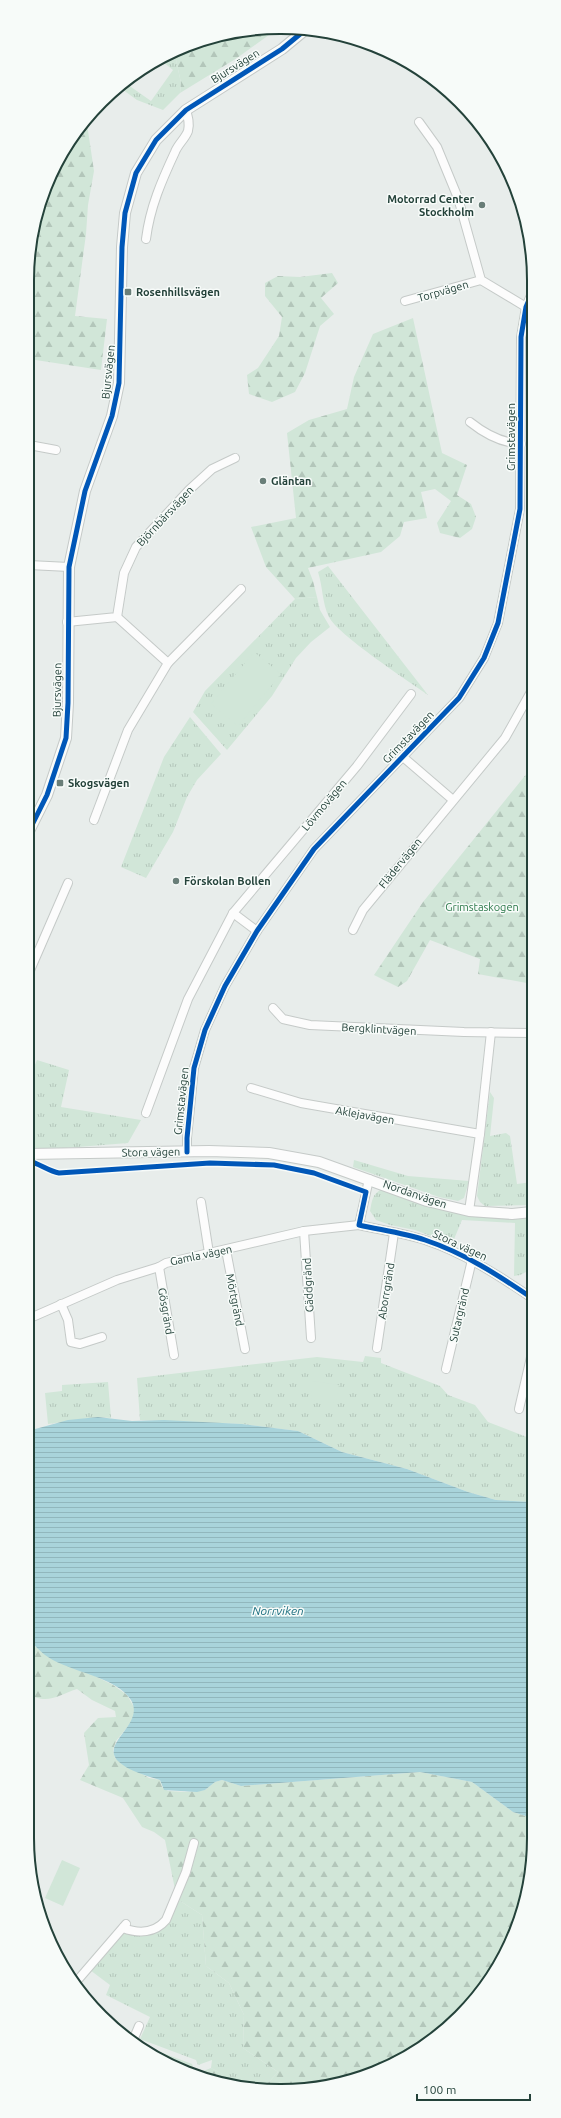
<svg xmlns="http://www.w3.org/2000/svg" width="561" height="2118" viewBox="0 0 561 2118" font-family="Ubuntu,sans-serif">
<style>
.grass{fill:url(#grass-tufts)}
.forest{fill:url(#forest-firs)}
.pitch{fill:#d1e6d8}
.water{fill:url(#water-rules)}
.lines{fill:none;stroke-linecap:round;stroke-linejoin:round}
.minor-casing{stroke:#c5cac8;stroke-width:10}
.tertiary-casing{stroke:#c5cac8;stroke-width:12}
.minor{stroke:#fcfcfc;stroke-width:8}
.tertiary{stroke:#fcfcfc;stroke-width:10}
.cycleway-casing{stroke:#f7fbf9;stroke-width:8}
.cycleway{stroke:#0057b8;stroke-width:5}
.poi-dot{fill:#697e78;stroke:#f7fbf9;stroke-width:1.5}
.labels{text-anchor:middle;stroke-width:3;stroke-linejoin:round;paint-order:stroke}
.street-label{font-size:11px;fill:#24423a;stroke:#f7fbf9}
.poi-label{font-size:11px;font-weight:bold;fill:#24423a;stroke:#f7fbf9;text-anchor:start}
.park-label{font-size:11px;fill:#2d7a4b;stroke:#f7fbf9}
.water-label{font-size:12px;font-style:italic;fill:#1c6f80;stroke:#f7fbf9}
.rim{fill:none;stroke:#24423a;stroke-width:2}
</style>
<defs>
<pattern id="grass-tufts" width="24" height="20" patternUnits="userSpaceOnUse"><rect width="24" height="20" fill="#d1e6d8"/><path d="M3 7l-1-3M5 7V3M7 7l1-3M15 17l-1-3M17 17v-4M19 17l1-3" fill="none" stroke="#b3c6ba"/></pattern>
<pattern id="forest-firs" width="22" height="20" patternUnits="userSpaceOnUse"><rect width="22" height="20" fill="#d1e6d8"/><path d="M5 1l3.5 6h-7zM16 11l3.5 6h-7z" fill="#b3c6ba"/></pattern>
<pattern id="water-rules" width="6" height="5" patternUnits="userSpaceOnUse"><rect width="6" height="5" fill="#a9d4db"/><path d="M0 2.5h6" fill="none" stroke="#91b7bd"/></pattern>
</defs>
<rect width="100%" height="100%" fill="#e8edeb"/>
<g class="grass">
<path d="M175 55 181 83 180 93 163 110 137 100 119 87 124 82 151 101 173 70 163 62Z"/>
<path d="M328 566 428 695C407 680 338 635 329 617 322 603 323 587 318 572Z"/>
<path d="M317 597 320 610 330 627 311 642 296 658 272 696 227 750 193 712 205 691 295 599Z"/>
<path d="M190 717 221 754 197 780 187 797 173 832 146 878 121 867 164 757Z"/>
<path d="M37 1060 69 1070 61 1107 141 1120 128 1143 28 1151V1081Z"/>
<path d="M490 1092 494 1098 490 1136 506 1133 510 1136 517 1184 532 1182V1205L485 1206 480 1202 477 1196Z"/>
<path d="M354 1160 408 1176 469 1181 464 1198 458 1201 439 1197 353 1167Z"/>
<path d="M382 1189C433 1208 477 1224 532 1216V1269L520 1275 514 1276 515 1223 462 1220 452 1244 415 1230 390 1225 376 1220 370 1211C372 1201 372 1194 382 1189Z"/>
<path d="M365 1356 381 1358V1363L440 1386 448 1395 475 1405 488 1422 532 1439V1502L496 1500 468 1492 407 1469 342 1452 298 1431 242 1424 140 1420 137 1378 317 1357 363 1362Z"/>
<path d="M108 1382 111 1418 98 1417 48 1424 45 1393 62 1391V1385Z"/>
<path d="M177 1899 202 1915 206 1966 229 1983 244 2015 243 2048 278 2072 267 2084 271 2090C250 2092 229 2077 211 2068L212 2060 198 2065 196 2060 140 2039 150 2017 106 1995 110 1985 90 1970 120 1933C158 1939 157 1927 177 1899Z"/>
<path d="M144 2046 192 2064 195 2072 168 2065Z"/>
</g>
<g class="forest">
<path d="M273 32 237 58 180 93 181 83 175 55 215 36Z"/>
<path d="M87 124 94 171 88 205 86 234 75 316 107 319 101 370 29 359V247L61 154Z"/>
<path d="M332 273 338 283 321 298 334 314 320 326 305 373 295 392 272 402 249 394 247 375 258 368 279 336 282 317 265 296V283L278 276 300 277Z"/>
<path d="M413 318 442 453 467 465 457 495 471 504 476 517 472 529 460 538 440 533 437 523 451 501 435 489 421 492 427 518 404 522 400 536 381 552 308 568 313 581 317 597 295 599 266 567 251 527 296 518 287 433 309 420 347 409 354 377 373 334Z"/>
<path d="M532 767V984L478 974 480 959 430 940 407 981 398 987 374 975 423 902Z"/>
<path d="M27 1638 36 1647 113 1685 127 1695 135 1709 133 1720 116 1741 113 1750 115 1758 149 1778 160 1780 162 1787 168 1791 185 1792 205 1790 215 1782 222 1780 241 1786 420 1772 472 1782 513 1812 532 1818V1871L500 1964 435 2038 346 2082 271 2090 267 2084 278 2072 243 2048 244 2015 229 1983 206 1966 202 1915 177 1899 165 1840 154 1832 142 1827 123 1798 80 1780 89 1765 84 1733 98 1718 116 1717 115 1711 92 1700 77 1689C58 1695 47 1706 27 1693Z"/>
<path d="M211 2068 244 2085H245L198 2073Z"/>
</g>
<g class="pitch">
<path d="M254 652 281 674 238 726 211 704Z"/>
<path d="M313 1381 339 1385 336 1403 311 1400Z"/>
<path d="M62 1860 80 1868 63 1906 45 1898Z"/>
</g>
<path class="water" d="M98 1417 132 1421 164 1420 242 1424 298 1431 342 1452 407 1469 468 1492 496 1500 532 1502V1818L513 1812 472 1782 420 1772 241 1786 222 1780 215 1782 205 1790 197 1792 164 1790 160 1780C64 1753 150 1733 131 1700 117 1677 70 1672 48 1657 40 1652 34 1644 27 1638L28 1431 68 1420Z"/>
<g class="lines">
<g class="minor-casing">
<g id="minor">
<path d="M419 122 437 147 458 198 481 280 526 307"/>
<path d="M146 239C150 207 162 180 175 152 178 144 185 139 188 131 190 124 188 117 186 110"/>
<path d="M405 301 481 280"/>
<path d="M470 422C485 434 502 443 521 444"/>
<path d="M29 445 56 450"/>
<path d="M29 565 69 567"/>
<path d="M67 622 117 617 124 573 136 547 189 490 212 469 235 458"/>
<path d="M168 663 241 589"/>
<path d="M403 757 453 800"/>
<path d="M94 820 128 730 168 663 117 617"/>
<path d="M233 913 257 931"/>
<path d="M353 930 363 910 505 738 532 690"/>
<path d="M28 975 68 883"/>
<path d="M273 1008 283 1019 310 1025 464 1032 532 1033"/>
<path d="M251 1088 301 1103 480 1134"/>
<path d="M146 1113 188 999 233 913 357 766 411 694"/>
<path d="M187 1152V1138L194 1068 205 1030 225 986 257 931 314 849 459 698 484 658 498 623 520 509 521 337 526 307 532 293"/>
<path d="M369 1179 359 1225C381 1230 404 1233 425 1240 464 1253 498 1275 532 1298"/>
<path d="M201 1202 209 1253"/>
<path d="M469 1211 480 1134 491 1032"/>
<path d="M304 1231 311 1338"/>
<path d="M226 1250 245 1349"/>
<path d="M159 1267 174 1355"/>
<path d="M61 1304 68 1320 71 1342 80 1344 102 1337"/>
<path d="M28 1319 117 1280 159 1267 166 1263 304 1231 359 1225"/>
<path d="M377 1348 394 1233"/>
<path d="M446 1369 472 1260"/>
<path d="M519 1409 532 1353"/>
<path d="M123 1928C139 1934 155 1933 166 1920L186 1872 194 1843"/>
<path d="M76 1982 126 1924"/>
<path d="M134 2038 139 2026"/>
</g>
</g>
<g class="tertiary-casing">
<g id="tertiary">
<path d="M453 96 465 108"/>
<path d="M28 833 47 795 66 738 68 703 69 567 85 491 112 416 119 383 122 247 125 213 136 173 156 140 186 110 282 49 305 30"/>
<path d="M28 1154 209 1151 269 1153 319 1162 427 1201 469 1211 512 1214 532 1212"/>
</g>
</g>
<use href="#minor" class="minor"/>
<use href="#tertiary" class="tertiary"/>
<g class="cycleway-casing">
<g id="cycleway">
<path d="M28 833 47 795 66 738 68 703 69 567 85 491 112 416 119 383 122 247 125 213 136 173 156 140 186 110 282 49 305 30"/>
<path d="M187 1152V1138L194 1068 205 1030 225 986 257 931 314 849 459 698 484 658 498 623 520 509 521 337 526 307 532 293"/>
<path d="M28 1161C39 1163 48 1171 59 1173L210 1163 274 1165 314 1173 366 1192 359 1225C381 1230 404 1233 425 1240 464 1253 498 1275 532 1298"/>
</g>
</g>
<use href="#cycleway" class="cycleway"/>
</g>
<g class="poi-dot">
<circle cx="482" cy="205" r="4"/>
<rect x="124" y="288" width="8" height="8" rx="2"/>
<circle cx="263" cy="481" r="4"/>
<rect x="56" y="779" width="8" height="8" rx="2"/>
<circle cx="176" cy="881" r="4"/>
</g>
<g class="labels">
<g class="street-label">
<text transform="translate(235 66) rotate(-32)" y="4">Bjursvägen</text>
<text transform="translate(443 291) rotate(-16)" y="4">Torpvägen</text>
<text transform="translate(108 372) rotate(-84)" y="4">Bjursvägen</text>
<text transform="translate(511 437) rotate(-90)" y="4">Grimstavägen</text>
<text transform="translate(165 516) rotate(-47)" y="4">Björnbärsvägen</text>
<text transform="translate(57 690) rotate(-89)" y="4">Bjursvägen</text>
<text transform="translate(408 737) rotate(-46)" y="4">Grimstavägen</text>
<text transform="translate(324 805) rotate(-50)" y="4">Lövmovägen</text>
<text transform="translate(400 863) rotate(-51)" y="4">Flädervägen</text>
<text transform="translate(379 1029) rotate(3)" y="4">Bergklintvägen</text>
<text transform="translate(181 1101) rotate(-84)" y="4">Grimstavägen</text>
<text transform="translate(365 1115) rotate(10)" y="4">Aklejavägen</text>
<text transform="translate(151 1152) rotate(-1)" y="4">Stora vägen</text>
<text transform="translate(415 1194) rotate(19)" y="4">Nordanvägen</text>
<text transform="translate(460 1245) rotate(25)" y="4">Stora vägen</text>
<text transform="translate(201 1255) rotate(-12)" y="4">Gamla vägen</text>
<text transform="translate(308 1285) rotate(-93)" y="4">Gäddgränd</text>
<text transform="translate(386 1291) rotate(-81)" y="4">Aborrgränd</text>
<text transform="translate(235 1300) rotate(79)" y="4">Mörtgränd</text>
<text transform="translate(166 1311) rotate(80)" y="4">Gösgränd</text>
<text transform="translate(459 1315) rotate(-77)" y="4">Sutargränd</text>
</g>
<g class="poi-label">
<text x="474" y="203" text-anchor="end">Motorrad Center<tspan x="474" dy="13">Stockholm</tspan></text>
<text x="136" y="296">Rosenhillsvägen</text>
<text x="271" y="485">Gläntan</text>
<text x="68" y="787">Skogsvägen</text>
<text x="184" y="885">Förskolan Bollen</text>
</g>
<g class="park-label">
<text x="482" y="911">Grimstaskogen</text>
</g>
<g class="water-label">
<text x="278" y="1615">Norrviken</text>
</g>
</g>
<path d="M0 0H561V2118H0ZM280 34H281A246 246 0 0 1 527 280V1838A246 246 0 0 1 281 2084H280A246 246 0 0 1 34 1838V280A246 246 0 0 1 280 34Z" fill="#f7fbf9" fill-rule="evenodd"/>
<path class="rim" d="M280 34H281A246 246 0 0 1 527 280V1838A246 246 0 0 1 281 2084H280A246 246 0 0 1 34 1838V280A246 246 0 0 1 280 34Z"/>
<path d="M417 2094v6h113v-6" fill="none" stroke="#24423a" stroke-width="2"/>
<text x="423" y="2094" font-size="12" fill="#24423a" stroke="#f7fbf9" stroke-width="3" paint-order="stroke">100 m</text>
</svg>
